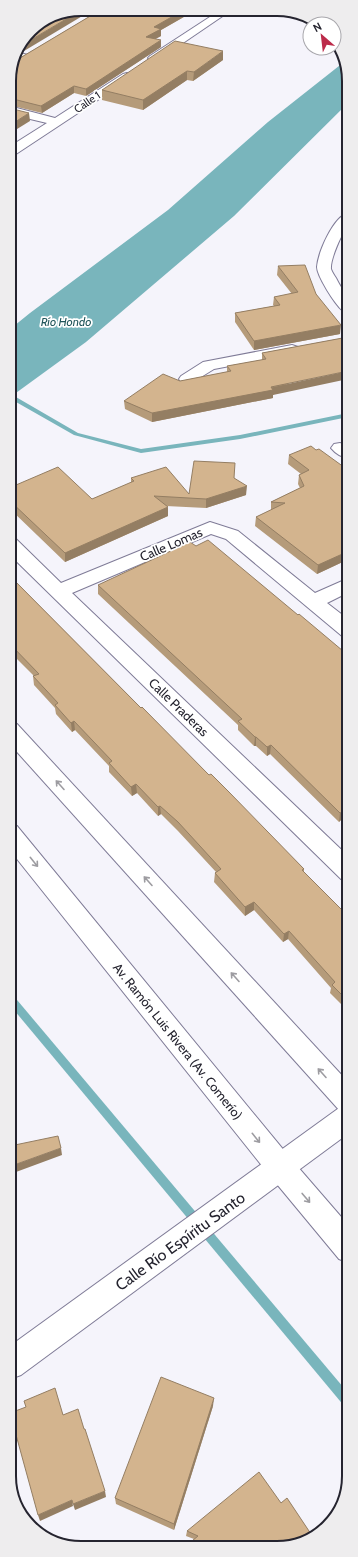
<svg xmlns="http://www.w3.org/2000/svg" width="358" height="1557" viewBox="0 0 358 1557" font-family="Cabin,sans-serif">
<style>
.water{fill:#79b5bc}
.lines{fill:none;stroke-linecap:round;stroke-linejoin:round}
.stream{fill:#79b5bc;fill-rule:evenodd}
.minor-casing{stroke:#7f7b97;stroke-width:2}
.major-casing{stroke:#7f7b97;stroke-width:2}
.minor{fill:#fff;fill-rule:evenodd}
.major{fill:#fff;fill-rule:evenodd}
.wall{fill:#b59b7a}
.shaded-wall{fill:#947e63}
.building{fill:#d3b48e;stroke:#947e63}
.oneway{stroke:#9d9ca1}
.labels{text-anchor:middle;stroke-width:3.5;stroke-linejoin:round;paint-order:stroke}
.far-street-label{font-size:11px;fill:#25242f;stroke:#fff}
.far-water-label{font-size:12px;font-style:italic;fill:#20555a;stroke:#fff}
.street-label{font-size:13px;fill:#25242f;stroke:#fff}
.near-street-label{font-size:16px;fill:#25242f;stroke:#fff}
.rim{fill:none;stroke:#25242f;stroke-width:2}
</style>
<rect width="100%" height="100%" fill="#f5f4fb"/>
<path class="water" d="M344 62 348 72V103L234 216 86 342 9 398V330L30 313 168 210 268 122Z"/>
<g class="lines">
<g class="stream">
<path d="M9 393 78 433 141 449 240 435 348 413V417L240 439 141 453 74 435 9 398Z"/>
<path d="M9 993 12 994 349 1394V1409L345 1407 9 1004Z"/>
</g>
<g class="minor-casing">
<g id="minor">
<path d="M219 11H230L158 60H150L148 58 150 56Z"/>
<path d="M20 53 28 55 30 57 24 60 17 59Z"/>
<path d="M127 73 131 74 133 76 131 78 13 156 9 157V147L47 123 9 114V106L55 118 123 74Z"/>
<path d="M348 213V225C342 233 330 259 331 269 332 272 334 275 336 278 342 291 350 296 348 311 346 311 343 311 342 310 335 304 317 276 317 267 318 253 333 217 348 213Z"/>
<path d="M292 345 298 347 300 350 298 353 214 369 193 382 187 384 181 382 179 379 181 376 203 362Z"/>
<path d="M340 443 348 446V458C342 457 336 454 331 448L334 444Z"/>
<path d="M210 522 238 531 315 593 349 578V592L327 603 349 620V638L342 636 226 539 211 534 72 593 349 857V881L341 879 9 554V537L16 539 61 583Z"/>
<path d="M349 1105V1133L21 1375 10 1379V1346L339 1108Z"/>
</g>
</g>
<g class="major-casing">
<g id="major">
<path d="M9 721 17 724 349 1083V1114L340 1111 9 743Z"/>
<path d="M9 823 17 826 291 1159 349 1226V1263L339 1259 271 1177 9 849Z"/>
</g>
</g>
<use href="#minor" class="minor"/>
<use href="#major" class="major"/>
</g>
<g class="wall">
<path d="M102 9 196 10 161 30V36L155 39 161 47 86 96 74 93 42 113 9 105V77L20 58Z"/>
<path d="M223 60 193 81 187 80 143 110 102 100V90Z"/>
<path d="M348 250V273L343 265 344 256Z"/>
<path d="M278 266 316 294 340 334 254 350 235 322V313L274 306 273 305 274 297 292 294 277 275Z"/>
<path d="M348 337 273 395V398L152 422 125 409 124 401 180 381 227 372V366L262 360V353Z"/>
<path d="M316 450 348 470 349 559 317 574 255 526 256 517 271 510V502L300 488 298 484 299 475 301 474 288 464 289 455Z"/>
<path d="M131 478 189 494 234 478 246 495 206 508 166 506 168 516 65 562 9 508V488L92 499 131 483Z"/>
<path d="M9 575 141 708 304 869V872L349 917V1012L330 993 331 988 288 939 283 942 254 910 245 916 214 882 215 873 216 872 178 831 161 814 158 816 137 793 132 796 109 772V766L75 730 72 732 56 714 55 708 34 685 33 676H34L9 651Z"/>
<path d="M98 585 298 615 349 656V828L341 820 339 822 270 754 267 756 256 746H254L238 730V725L98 594Z"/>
<path d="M213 1406 174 1530 116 1504 115 1498Z"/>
<path d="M187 1531 286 1547H186V1546L194 1539 186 1536Z"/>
</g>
<g class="shaded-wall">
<path d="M83 9H94L19 54 24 44Z"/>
<path d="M184 10H196L161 30V36L146 44V37L154 27Z"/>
<path d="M161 40V47L86 96V89Z"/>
<path d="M223 51V60L193 81 194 72Z"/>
<path d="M187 71V80L143 110V100Z"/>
<path d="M74 86V93L42 113 41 106Z"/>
<path d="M29 113 30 121 9 134V126Z"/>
<path d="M341 325 340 334 254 350V341Z"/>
<path d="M348 371V379L273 395V398L152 422V413Z"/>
<path d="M247 486 246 495 206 508V499Z"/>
<path d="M168 507V516L65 562V553Z"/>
<path d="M349 551V559L317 574 318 565Z"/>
<path d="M74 721 75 730 72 732 71 723Z"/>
<path d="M255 737H256V746H254Z"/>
<path d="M271 745 270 754 267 756V747Z"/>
<path d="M136 784 137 793 132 796 131 787Z"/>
<path d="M160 806 161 814 158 816V807Z"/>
<path d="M342 812 341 820 339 822 340 813Z"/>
<path d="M254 902V910L245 916V907Z"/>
<path d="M289 931 288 939 283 942 284 934Z"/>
<path d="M12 1102 14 1109 10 1112V1103Z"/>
<path d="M61 1148 62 1155 16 1172 10 1195V1182L14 1165Z"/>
<path d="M214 1398 213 1406 174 1530V1524Z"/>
<path d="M105 1491 106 1497 75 1510 73 1504Z"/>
<path d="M72 1500 73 1506 40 1521 38 1515Z"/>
</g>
<g class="building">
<path d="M81 9H83L24 44 30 30 54 14Z"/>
<path d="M102 9 184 10 154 27 161 29 146 37 161 40 86 89 74 86 41 106 9 98V77L17 58H20Z"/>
<path d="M175 41 223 51 194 72 187 71 143 100 102 90Z"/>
<path d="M9 108 29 113 9 126Z"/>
<path d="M348 250V263L344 256Z"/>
<path d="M305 265 316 294 341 325 254 341 235 313 280 305 274 297 298 292 278 266Z"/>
<path d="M348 337V371L271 387 273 390 152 413 124 401 163 374 180 381 231 371 227 366 266 359 262 353Z"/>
<path d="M311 446 316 450 319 449 348 470 349 551 318 565 256 517 285 503 271 502 304 486 299 475 309 470 289 455Z"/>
<path d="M194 461 235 463 234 478 247 486 206 499 154 496 168 507 65 553 9 500V488L58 467 92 499 134 481 131 478 166 467 189 494Z"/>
<path d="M208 540 298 615 299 614 349 656V818L342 812 340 813 271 745 267 747 256 737H255L238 721 242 719 98 585 190 542 196 546Z"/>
<path d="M9 575 141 708 142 707 209 775 211 774 229 792 304 869 302 870 349 917V1002L332 985 335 982 289 931 284 934 254 902 245 907 215 873 221 869 178 822 160 806 158 807 136 784 131 787 109 763 112 761 74 721 71 723 55 705 58 703 33 676 39 674 9 643Z"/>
<path d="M10 1098 12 1102 10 1103Z"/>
<path d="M58 1136 61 1148 14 1165 10 1182V1146Z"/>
<path d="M161 1377 214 1398 174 1524 115 1498Z"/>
<path d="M55 1388 63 1415 78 1409 84 1429H85L105 1491 73 1504 72 1500 38 1515 10 1413 26 1407 24 1401Z"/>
<path d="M259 1472 281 1503 287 1498 311 1534 286 1547H187L186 1546 198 1536 187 1531Z"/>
<path d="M19 1507 30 1525 27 1524Z"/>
</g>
<defs><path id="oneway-shaft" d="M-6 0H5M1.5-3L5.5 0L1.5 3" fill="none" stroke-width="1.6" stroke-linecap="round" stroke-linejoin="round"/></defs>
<g class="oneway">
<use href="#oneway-shaft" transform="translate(60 785) rotate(-132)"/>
<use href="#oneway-shaft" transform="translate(34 862) rotate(51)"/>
<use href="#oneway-shaft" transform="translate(148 881) rotate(-132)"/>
<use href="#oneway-shaft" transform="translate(235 977) rotate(-132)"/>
<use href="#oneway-shaft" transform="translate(322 1073) rotate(-132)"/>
<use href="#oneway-shaft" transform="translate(256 1138) rotate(51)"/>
<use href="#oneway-shaft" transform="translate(306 1198) rotate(50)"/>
</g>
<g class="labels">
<g class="far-street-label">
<text transform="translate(87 102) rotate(-34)" y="4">Calle 1</text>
</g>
<g class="far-water-label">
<text x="66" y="326">Río Hondo</text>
</g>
<g class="street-label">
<text transform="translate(171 544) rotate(-23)" y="5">Calle Lomas</text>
<text transform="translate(179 707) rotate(44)" y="5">Calle Praderas</text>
<text transform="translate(178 1041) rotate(51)" y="5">Av. Ramón Luis Rivera (Av. Comerío)</text>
</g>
<g class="near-street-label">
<text transform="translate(180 1241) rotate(-36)" y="6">Calle Río Espíritu Santo</text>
</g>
</g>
<path d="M0 0H358V1557H0ZM81 16H277A65 65 0 0 1 342 81V1476A65 65 0 0 1 277 1541H81A65 65 0 0 1 16 1476V81A65 65 0 0 1 81 16Z" fill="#eeedee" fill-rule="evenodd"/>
<path class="rim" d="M81 16H277A65 65 0 0 1 342 81V1476A65 65 0 0 1 277 1541H81A65 65 0 0 1 16 1476V81A65 65 0 0 1 81 16Z"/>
<g transform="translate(322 36) rotate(332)"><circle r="19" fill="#ffffff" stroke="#a8a7ac"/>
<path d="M0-3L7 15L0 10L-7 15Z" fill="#bc2b4a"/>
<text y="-6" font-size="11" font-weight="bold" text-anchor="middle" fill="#25242f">N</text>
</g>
</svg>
